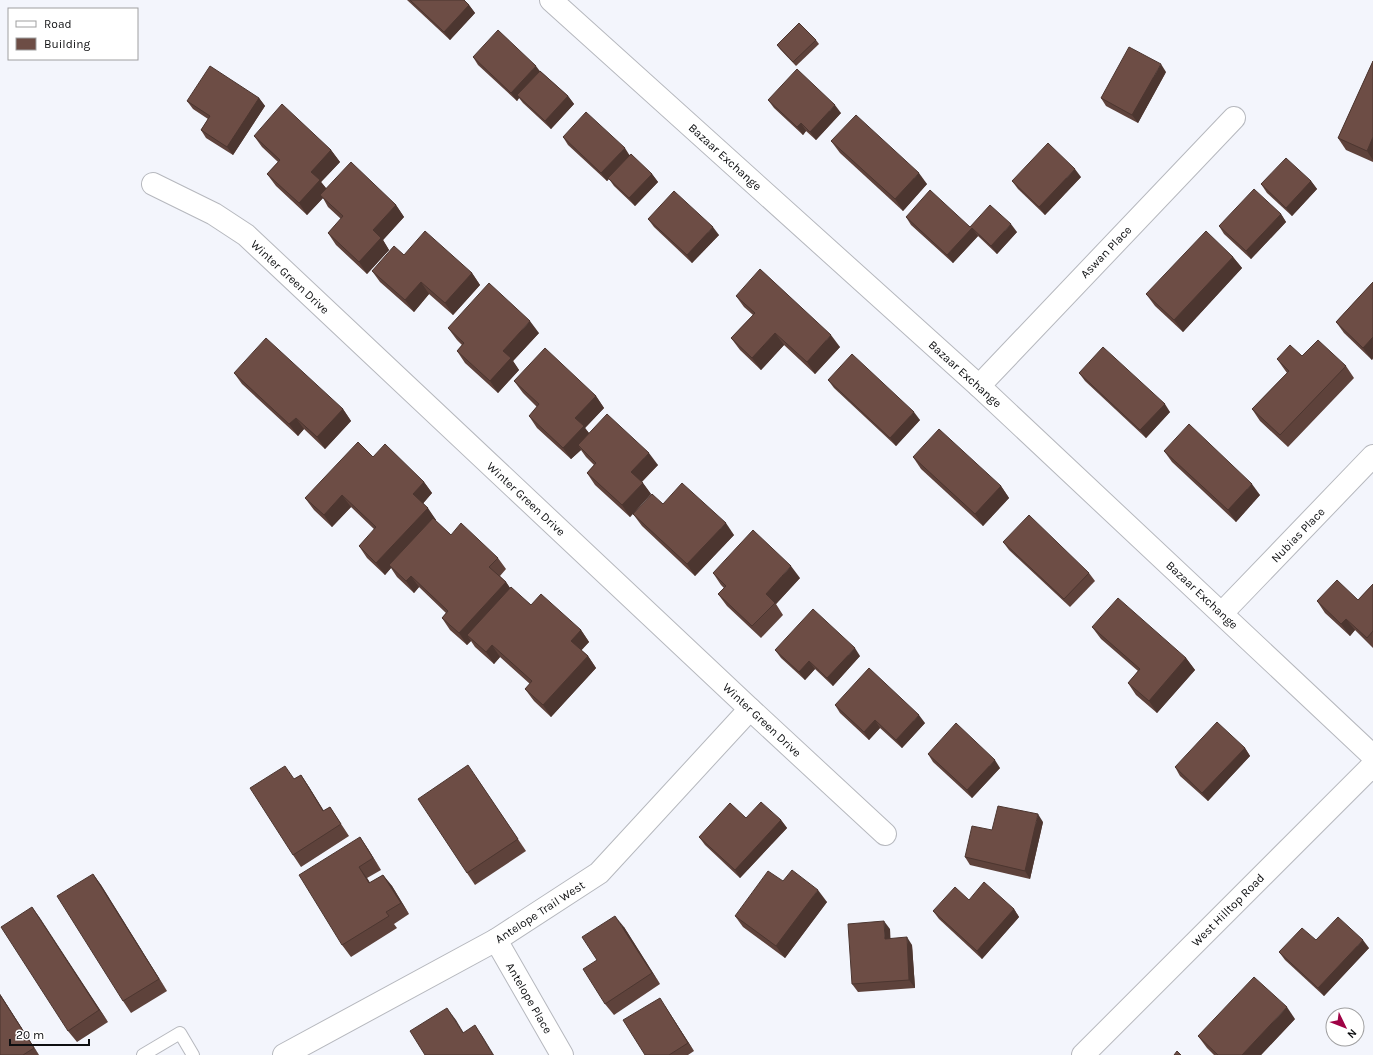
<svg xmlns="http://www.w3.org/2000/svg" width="1373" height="1055" viewBox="0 0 1373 1055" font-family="Karla,sans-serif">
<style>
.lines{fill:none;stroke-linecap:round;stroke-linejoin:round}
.service-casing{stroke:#b6b8be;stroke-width:14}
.minor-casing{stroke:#b6b8be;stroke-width:24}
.secondary-casing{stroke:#b6b8be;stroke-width:24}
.service{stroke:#fff;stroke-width:12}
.minor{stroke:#fff;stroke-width:22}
.secondary{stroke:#fff;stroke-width:22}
.wall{fill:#5e423b}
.shaded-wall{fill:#4c3630}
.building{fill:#6d4d45;stroke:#4c3630}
.labels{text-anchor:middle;stroke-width:4;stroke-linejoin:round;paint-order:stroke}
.street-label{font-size:12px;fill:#0e0f11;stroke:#fff}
</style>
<rect width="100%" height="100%" fill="#f3f5fc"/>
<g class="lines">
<g class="service-casing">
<path id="service" d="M143 1055 180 1033 193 1055"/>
</g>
<g class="minor-casing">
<g id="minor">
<path d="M551 0 979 386 1373 756"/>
<path d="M153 184 214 214 246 235 750 709 885 834"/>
<path d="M979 386 1234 118"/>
<path d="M1222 613 1373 456"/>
<path d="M496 940 562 1055"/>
<path d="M284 1055 496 940 599 873 750 709"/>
</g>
</g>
<g class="secondary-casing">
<path id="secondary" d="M1083 1055 1373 765"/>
</g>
<use href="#service" class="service"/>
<use href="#minor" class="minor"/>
<use href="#secondary" class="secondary"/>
</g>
<g class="wall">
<path d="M407 0H464L469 5 475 13 450 40Z"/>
<path d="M816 40 819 44 796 66 780 49 777 45Z"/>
<path d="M473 57 540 71 568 96 574 104 551 129 523 103 519 98 517 101 478 65Z"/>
<path d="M1373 61V162L1346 150 1338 138Z"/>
<path d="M1166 72 1138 123 1106 106 1101 98Z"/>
<path d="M259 98 265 106 233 155 206 138 201 130 208 119 193 109 187 101Z"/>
<path d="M768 100 841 113 816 140 806 131 803 135 774 108Z"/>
<path d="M254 136 331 150 340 162 321 182 326 188 396 205 404 217 383 240 389 250 367 274 336 245 328 233 341 219 328 207 323 198 307 215 276 186 267 174 278 162 262 147Z"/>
<path d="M563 137 630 155 652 174 658 182 635 206 614 186 609 179 607 181 568 145Z"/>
<path d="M831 141 927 184 903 211 840 153Z"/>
<path d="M1081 177 1045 215 1018 189 1012 181Z"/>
<path d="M1311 181 1317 189 1292 216 1267 193 1261 184Z"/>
<path d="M1281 214 1286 222 1251 259 1224 234 1219 226Z"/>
<path d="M906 217 970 227 1017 232 997 254 978 236 953 263 911 225Z"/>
<path d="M648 219 719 235 692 263 654 227Z"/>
<path d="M404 255 472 273 480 285 453 315 429 294 414 312 380 282 372 271Z"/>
<path d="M1233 257 1242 268 1183 332 1155 306 1146 294Z"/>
<path d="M1373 282V358L1372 360 1344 333 1336 322Z"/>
<path d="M736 296 840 347 815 374 784 345 761 370 740 350 731 338 753 315 744 307Z"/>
<path d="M448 328 539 333 513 361 519 370 498 393 465 363 457 351 462 345 457 340Z"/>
<path d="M1302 356 1346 366 1354 378 1288 447 1260 421 1252 409 1287 373 1277 359Z"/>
<path d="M234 373 343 409 351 421 325 449 304 429 298 436 242 384Z"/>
<path d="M1079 373 1170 412 1146 438 1085 381Z"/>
<path d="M828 380 920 420 896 446 834 388Z"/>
<path d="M514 381 596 396 604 408 585 428 589 433 658 465 642 482 651 494 630 517 595 485 587 473 594 465 586 457 581 450 571 459 537 428 529 416 537 407 523 393Z"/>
<path d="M1164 451 1260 495 1236 522 1172 462Z"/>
<path d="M373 457 424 482 432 493 423 503 436 520V521L451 535 498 558 506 569 500 576 506 582 510 588 531 605 581 630 589 642 581 650 588 656 596 668 551 717 534 701 525 689 530 684 500 657 494 664 475 647 471 641 467 645 450 630 442 618 446 613 419 587 414 593 397 577 391 568 385 575 367 558 359 546 375 530 351 507 332 527 314 510 305 498Z"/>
<path d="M913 457 1001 486 1009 498 983 526 921 469Z"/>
<path d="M663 504 734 535 695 576 642 526 633 514Z"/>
<path d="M1003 542 1089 573 1095 581 1070 607 1009 550Z"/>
<path d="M713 573 800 578 776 604 783 615 761 638 727 606 718 594 724 588 721 585Z"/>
<path d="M1373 584V648L1355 630 1350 636 1325 613 1317 601 1358 600Z"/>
<path d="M1092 627 1186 658 1195 670 1157 713 1136 695 1128 683 1138 671 1101 639Z"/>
<path d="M775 650 860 656 833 686 815 669 805 680 781 658Z"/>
<path d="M835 705 925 723 902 748 880 728 869 740 840 713Z"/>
<path d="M1245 748 1250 756 1208 801 1180 776 1175 767Z"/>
<path d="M928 754 1000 768 972 798 933 762Z"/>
<path d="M301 775 309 787 324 811 330 807 349 836 301 867 293 855 294 779Z"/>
<path d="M476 777 526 851 475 885 467 873Z"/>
<path d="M746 818 781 820 787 828 740 878 705 845 699 837Z"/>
<path d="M1043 822 1030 879 970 865 965 857Z"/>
<path d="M360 837 368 849 381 870 367 878 370 883 383 875 392 886 409 914 394 924 397 928 351 957 342 945Z"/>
<path d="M93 874 101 885 167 991 131 1013 123 1001Z"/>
<path d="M783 881 827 902 785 958 743 927 735 916Z"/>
<path d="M969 900 1014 909 1019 917 982 959 939 919 933 911Z"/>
<path d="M32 907 108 1022 77 1042 68 1031Z"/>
<path d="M624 927 660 984 614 1015 605 1004 597 960Z"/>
<path d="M890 929V938L912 945 915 988 858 992 852 984Z"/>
<path d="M1316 940 1369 948 1324 996 1285 960 1279 952Z"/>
<path d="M0 994 39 1055H0Z"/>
<path d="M665 1006 694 1051 688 1055H645Z"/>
<path d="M1295 1019 1261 1055H1214L1207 1048 1198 1036Z"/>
</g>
<g class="shaded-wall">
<path d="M469 5 475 13 450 40 444 32Z"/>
<path d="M1161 64 1166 72 1138 123 1132 115Z"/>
<path d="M536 66 542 74 517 95 519 98 517 101 511 93Z"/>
<path d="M568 96 574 104 551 129 545 121Z"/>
<path d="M259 98 265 106 233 155 227 147Z"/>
<path d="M835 105 841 113 816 140 810 132Z"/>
<path d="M801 123 806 131 803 135 797 127Z"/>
<path d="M1373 137V160L1367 151Z"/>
<path d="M625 148 630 156 607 181 601 173Z"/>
<path d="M331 150 340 162 321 182 329 192 320 195 323 198 307 215 299 203 311 172Z"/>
<path d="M1075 169 1081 177 1045 215 1039 207Z"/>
<path d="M919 173 927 184 903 211 895 199Z"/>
<path d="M652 174 658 182 635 206 629 198Z"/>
<path d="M1311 181 1317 189 1292 216 1286 208Z"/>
<path d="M396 205 404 217 383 240 389 250 367 274 359 262 373 230Z"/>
<path d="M1281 214 1286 222 1251 259 1246 251Z"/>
<path d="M1011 224 1017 232 997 254 991 246Z"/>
<path d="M713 227 719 235 692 263 687 255Z"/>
<path d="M972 228 978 236 953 263 947 255Z"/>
<path d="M1233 257 1242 268 1183 332 1174 320Z"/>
<path d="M472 273 480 285 453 315 445 303Z"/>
<path d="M421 282 429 294 414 312 405 300Z"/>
<path d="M530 321 539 333 513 361 519 370 498 393 490 381 503 351Z"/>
<path d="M775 333 784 345 761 370 752 358Z"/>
<path d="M831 335 840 347 815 374 807 362Z"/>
<path d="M1373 337V358L1372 360 1363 348Z"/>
<path d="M596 396 604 408 585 428 592 437 578 445 581 450 571 459 563 448 575 418Z"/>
<path d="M1165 404 1170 412 1146 438 1140 430Z"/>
<path d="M343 409 351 421 325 449 317 437Z"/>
<path d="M914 412 920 420 896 446 890 438Z"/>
<path d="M296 418 304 429 298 436 289 424Z"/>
<path d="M649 453 658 465 639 484 631 472Z"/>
<path d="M424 482 432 493 421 506 413 494Z"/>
<path d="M643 483 651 494 630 517 622 505Z"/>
<path d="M1252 484 1260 495 1236 522 1228 510Z"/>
<path d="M1001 486 1009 498 983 526 975 514Z"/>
<path d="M342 495 351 507 332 527 324 515Z"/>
<path d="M428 508 436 520 392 568 389 565 391 568 385 575 376 563Z"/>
<path d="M726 523 734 535 695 576 687 564Z"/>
<path d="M791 566 800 578 776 604 766 594Z"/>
<path d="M411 576 419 587 414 593 406 581Z"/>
<path d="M506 582 514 594 467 635 471 641 467 645 459 633Z"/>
<path d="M1346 619 1355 630 1350 636 1341 624Z"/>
<path d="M581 630 589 642 579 653 571 641Z"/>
<path d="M492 645 500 657 494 664 486 652Z"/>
<path d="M855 648 860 656 833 686 827 678Z"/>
<path d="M588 656 596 668 551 717 543 705Z"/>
<path d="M1186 658 1195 670 1157 713 1149 701Z"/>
<path d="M809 661 815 669 805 680 799 672Z"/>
<path d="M919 715 925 723 902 748 896 740Z"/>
<path d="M875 720 880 728 869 740 864 732Z"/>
<path d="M1245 748 1250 756 1208 801 1202 793Z"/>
<path d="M995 760 1000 768 972 798 967 790Z"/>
<path d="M301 775 309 787 331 823 323 811Z"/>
<path d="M1038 814 1043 822 1030 879 1025 871Z"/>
<path d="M781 820 787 828 740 878 735 870Z"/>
<path d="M360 837 368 849 381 870 373 858Z"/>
<path d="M359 867 367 878 378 895 369 883Z"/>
<path d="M93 874 101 885 167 991 159 979Z"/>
<path d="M383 875 392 886 409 914 401 903Z"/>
<path d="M818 890 827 902 785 958 776 946Z"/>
<path d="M32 907 40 918 108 1022 99 1010Z"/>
<path d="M1014 909 1019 917 982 959 977 951Z"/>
<path d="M615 916 624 927 660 984 652 973Z"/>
<path d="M884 921 890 929 891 947 885 939Z"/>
<path d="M907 937 912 945 915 988 909 980Z"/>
<path d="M1363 940 1369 948 1324 996 1318 988Z"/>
<path d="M0 994 39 1055 34 1048 0 995Z"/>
<path d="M660 998 665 1006 694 1051 688 1043Z"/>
<path d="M1287 1007 1295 1019 1261 1055H1242Z"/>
<path d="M447 1008 456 1020 471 1045 463 1033Z"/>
<path d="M475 1025 483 1037 494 1055H493Z"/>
</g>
<g class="building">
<path d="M410 0H464L469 5 444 32Z"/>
<path d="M799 23 816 40 793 62 777 45Z"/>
<path d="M498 30 536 66 511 93 473 57Z"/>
<path d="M1129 47 1161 64 1132 115 1101 98Z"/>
<path d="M1373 61V137L1367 151 1338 138Z"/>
<path d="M210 66 259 98 227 147 201 130 210 116 187 101Z"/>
<path d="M797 69 835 105 810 132 801 123 797 127 768 100Z"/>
<path d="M540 71 568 96 545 121 517 95Z"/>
<path d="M282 104 331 150 311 172 320 180 299 203 267 174 280 160 254 136Z"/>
<path d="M586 112 625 148 601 173 563 137Z"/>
<path d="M856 115 919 173 895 199 831 141Z"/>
<path d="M1048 143 1075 169 1039 207 1012 181Z"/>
<path d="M631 154 652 174 629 198 608 178Z"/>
<path d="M1286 158 1311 181 1286 208 1261 184Z"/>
<path d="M351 162 396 205 373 230 381 238 359 262 328 233 343 216 320 195Z"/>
<path d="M1254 189 1281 214 1246 251 1219 226Z"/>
<path d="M930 190 970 227 990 205 1011 224 991 246 972 228 947 255 906 217Z"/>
<path d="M674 191 713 227 687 255 648 219Z"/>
<path d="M425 231 472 273 445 303 421 282 405 300 372 271 394 246 404 255Z"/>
<path d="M1206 231 1233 257 1174 320 1146 294Z"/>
<path d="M760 269 831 335 807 362 775 333 752 358 731 338 755 313 736 296Z"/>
<path d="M1373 282V337L1363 348 1336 322Z"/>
<path d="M489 283 530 321 503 351 511 358 490 381 457 351 464 343 448 328Z"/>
<path d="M266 338 343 409 317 437 296 418 289 424 234 373Z"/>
<path d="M1318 340 1346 366 1280 435 1252 409 1289 371 1277 359 1290 345 1302 356Z"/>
<path d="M1103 347 1165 404 1140 430 1079 373Z"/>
<path d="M545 348 596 396 575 418 584 426 563 448 529 416 539 404 514 381Z"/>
<path d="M852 354 914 412 890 438 828 380Z"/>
<path d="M607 414 649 453 631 472 643 483 622 505 587 473 596 463 578 445Z"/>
<path d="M1189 424 1252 484 1228 510 1164 451Z"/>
<path d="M939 429 1001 486 975 514 913 457Z"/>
<path d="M358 442 373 457 385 444 424 482 413 494 428 508 376 563 359 546 376 527 342 495 324 515 305 498Z"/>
<path d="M682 483 726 523 687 564 633 514 652 494 663 504Z"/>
<path d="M1029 515 1089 573 1064 599 1003 542Z"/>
<path d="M433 518 451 535 461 523 498 558 489 567 506 582 459 633 442 618 448 611 411 576 406 581 389 565Z"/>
<path d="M753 530 791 566 766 594 775 603 752 626 718 594 726 586 713 573Z"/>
<path d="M1337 580 1358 600 1373 584V631L1367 638 1346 619 1341 624 1317 601Z"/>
<path d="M511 587 531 605 541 594 581 630 571 641 588 656 543 705 525 689 532 681 492 645 486 652 467 635Z"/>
<path d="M1118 598 1186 658 1149 701 1128 683 1140 669 1092 627Z"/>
<path d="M813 609 855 648 827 678 809 661 799 672 775 650Z"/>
<path d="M869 668 919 715 896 740 875 720 864 732 835 705Z"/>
<path d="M1217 722 1245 748 1202 793 1175 767Z"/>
<path d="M956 723 995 760 967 790 928 754Z"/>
<path d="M468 765 518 839 467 873 418 799Z"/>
<path d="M285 766 294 779 301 775 323 811 330 807 341 824 293 855 250 788Z"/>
<path d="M761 802 781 820 735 870 699 837 730 803 746 818Z"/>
<path d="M998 806 1038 814 1025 871 965 857 972 826 992 830Z"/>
<path d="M360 837 373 858 359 867 369 883 383 875 401 903 386 912 389 916 342 945 299 875Z"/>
<path d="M792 870 818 890 776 946 735 916 768 871 783 881Z"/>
<path d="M93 874 159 979 123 1001 57 896Z"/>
<path d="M984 882 1014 909 977 951 933 911 955 887 969 900Z"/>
<path d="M32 907 99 1010 68 1031 1 927Z"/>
<path d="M615 916 652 973 605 1004 583 969 597 960 582 937Z"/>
<path d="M1338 917 1363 940 1318 988 1279 952 1302 928 1316 940Z"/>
<path d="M884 921 885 939 907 937 909 980 852 984 848 924Z"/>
<path d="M1254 977 1287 1007 1242 1055H1218L1198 1036Z"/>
<path d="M0 995 34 1048 23 1055H0Z"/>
<path d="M660 998 688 1043 669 1055H645L623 1020Z"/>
<path d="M447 1008 463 1033 475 1025 493 1055H425L410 1031Z"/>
<path d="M1177 1051 1181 1055H1174Z"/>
</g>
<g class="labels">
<g class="street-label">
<text transform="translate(725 157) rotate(42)" y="4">Bazaar Exchange</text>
<text transform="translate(1106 252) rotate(-46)" y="4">Aswan Place</text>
<text transform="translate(290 277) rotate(43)" y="4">Winter Green Drive</text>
<text transform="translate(965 374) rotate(42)" y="4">Bazaar Exchange</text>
<text transform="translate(526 499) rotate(43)" y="4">Winter Green Drive</text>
<text transform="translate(1298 535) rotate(-46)" y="4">Nubias Place</text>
<text transform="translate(1202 595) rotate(43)" y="4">Bazaar Exchange</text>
<text transform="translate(762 720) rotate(43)" y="4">Winter Green Drive</text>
<text transform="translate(1228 910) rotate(-45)" y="4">West Hilltop Road</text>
<text transform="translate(540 912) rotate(-33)" y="4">Antelope Trail West</text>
<text transform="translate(529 998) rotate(60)" y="4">Antelope Place</text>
</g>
</g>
<rect x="8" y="8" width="130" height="52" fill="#ffffff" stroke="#9f9fa0"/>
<rect x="16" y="21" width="20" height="6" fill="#ffffff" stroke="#9f9fa0"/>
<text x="44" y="28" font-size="12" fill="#0e0f11">Road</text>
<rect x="16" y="38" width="20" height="12" fill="#6d4d45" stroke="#9f9fa0"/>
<text x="44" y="48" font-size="12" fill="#0e0f11">Building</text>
<g transform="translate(1345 1027) rotate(133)"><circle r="19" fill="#ffffff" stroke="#9f9fa0"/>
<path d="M0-3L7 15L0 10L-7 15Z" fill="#9f0245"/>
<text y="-6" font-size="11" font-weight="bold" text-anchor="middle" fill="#0e0f11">N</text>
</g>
<path d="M10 1039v6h79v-6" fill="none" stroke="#0e0f11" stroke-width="2"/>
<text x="16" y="1039" font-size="12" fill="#0e0f11" stroke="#ffffff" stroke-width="3" paint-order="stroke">20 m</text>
</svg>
